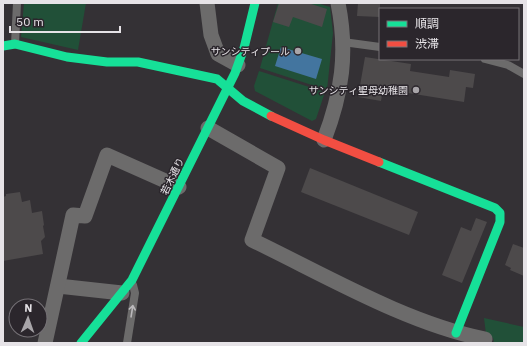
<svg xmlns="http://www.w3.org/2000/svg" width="527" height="346" viewBox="0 0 527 346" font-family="'IBM Plex Sans','Noto Sans JP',sans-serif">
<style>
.green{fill:#215038}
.water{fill:#43759f}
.building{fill:#4d4a4b}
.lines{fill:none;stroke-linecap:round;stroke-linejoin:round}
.lane{stroke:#6c6b6b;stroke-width:8}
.street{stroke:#6c6b6b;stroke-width:15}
.fast{stroke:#16e098;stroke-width:9}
.jam{stroke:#f24e42;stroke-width:9}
.oneway{stroke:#bbb9bc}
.poi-dot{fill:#a8a5a9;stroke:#2b262c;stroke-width:1.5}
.labels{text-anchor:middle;stroke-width:3;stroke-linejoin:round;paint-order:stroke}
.poi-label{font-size:10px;fill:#e6e3e7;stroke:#2b262c;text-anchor:end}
.street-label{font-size:10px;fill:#e6e3e7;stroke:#2b262c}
</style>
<rect width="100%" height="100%" fill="#343135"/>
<g class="green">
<path d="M24 3H86L78 50 21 37Z"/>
<path d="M278 3H317L330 7 333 33 327 90 260 68Z"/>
<path d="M259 71 325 92 316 119 312 121 255 91 254 86Z"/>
<path d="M484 318 524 327V343H494L493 338 486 334Z"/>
</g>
<path class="water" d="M281 47 322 59 316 79 275 66Z"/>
<g class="building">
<path d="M279 3H308L327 9 322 27 293 17 289 27 273 22Z"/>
<path d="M358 3H380V17L357 16Z"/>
<path d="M365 57 411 64 410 71 449 77 450 70 475 74 473 88 466 87 464 102 383 89 381 101 358 97Z"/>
<path d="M310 168 418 212 409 235 301 192Z"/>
<path d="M20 192 22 202 30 200 32 213 42 211 44 225 43 226 45 237 41 241 43 254 3 261V197L6 196V194Z"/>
<path d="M476 218 487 222 462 283 442 275 461 227 471 231Z"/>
<path d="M513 244 524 248V276L510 270 511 268 505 265Z"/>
</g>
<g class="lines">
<g class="lane">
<path d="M343 42 380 47"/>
<path d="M15 44 17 3"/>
<path d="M485 59 508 65 524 74"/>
<path d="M127 343 135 293 133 285"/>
</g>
<g class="street">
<path d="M207 3 211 35 218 54 238 65"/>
<path d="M208 128 278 168 252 240C325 275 406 323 485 339"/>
<path d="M324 140C342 93 348 53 338 3"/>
<path d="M58 286 122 293"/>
<path d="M45 343 73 215 85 216 107 155 179 187"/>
</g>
<g class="fast">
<path d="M3 46 15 44 67 57 107 62H138L217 79 243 101 271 116"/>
<path d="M379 162 495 208 500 213V222L456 333"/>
<path d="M81 343 132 280 235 73 244 48 255 3"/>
</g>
<path class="jam" d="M271 116 324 140 379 162"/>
</g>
<defs><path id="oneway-shaft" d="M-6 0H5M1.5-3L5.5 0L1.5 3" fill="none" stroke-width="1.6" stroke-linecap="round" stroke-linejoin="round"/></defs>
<use class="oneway" href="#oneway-shaft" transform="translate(132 311) rotate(-81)"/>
<g class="poi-dot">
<circle cx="298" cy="51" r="4"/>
<circle cx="416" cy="90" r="4"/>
</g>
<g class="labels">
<g class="poi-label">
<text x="290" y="55">サンシティプール</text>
<text x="408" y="94">サンシティ聖母幼稚園</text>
</g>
<g class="street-label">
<text transform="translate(172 176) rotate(-64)" y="4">若木通り</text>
</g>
</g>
<rect width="527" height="346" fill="none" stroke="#e6e3e7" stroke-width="8"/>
<rect x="379" y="8" width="140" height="52" fill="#2b262c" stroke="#767277"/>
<rect x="387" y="21" width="20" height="6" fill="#16e098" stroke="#767277"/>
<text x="415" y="28" font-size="12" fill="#e6e3e7">順調</text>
<rect x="387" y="41" width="20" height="6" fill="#f24e42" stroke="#767277"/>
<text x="415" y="48" font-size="12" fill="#e6e3e7">渋滞</text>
<g transform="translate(28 318) rotate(2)"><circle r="19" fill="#2b262c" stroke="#767277"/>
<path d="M0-3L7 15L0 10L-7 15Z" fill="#a8a5a9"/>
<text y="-6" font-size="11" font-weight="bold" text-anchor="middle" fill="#e6e3e7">N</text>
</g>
<path d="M10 26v6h110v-6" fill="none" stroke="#e6e3e7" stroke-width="2"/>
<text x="16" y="26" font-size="12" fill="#e6e3e7" stroke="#2b262c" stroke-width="3" paint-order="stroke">50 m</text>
</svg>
